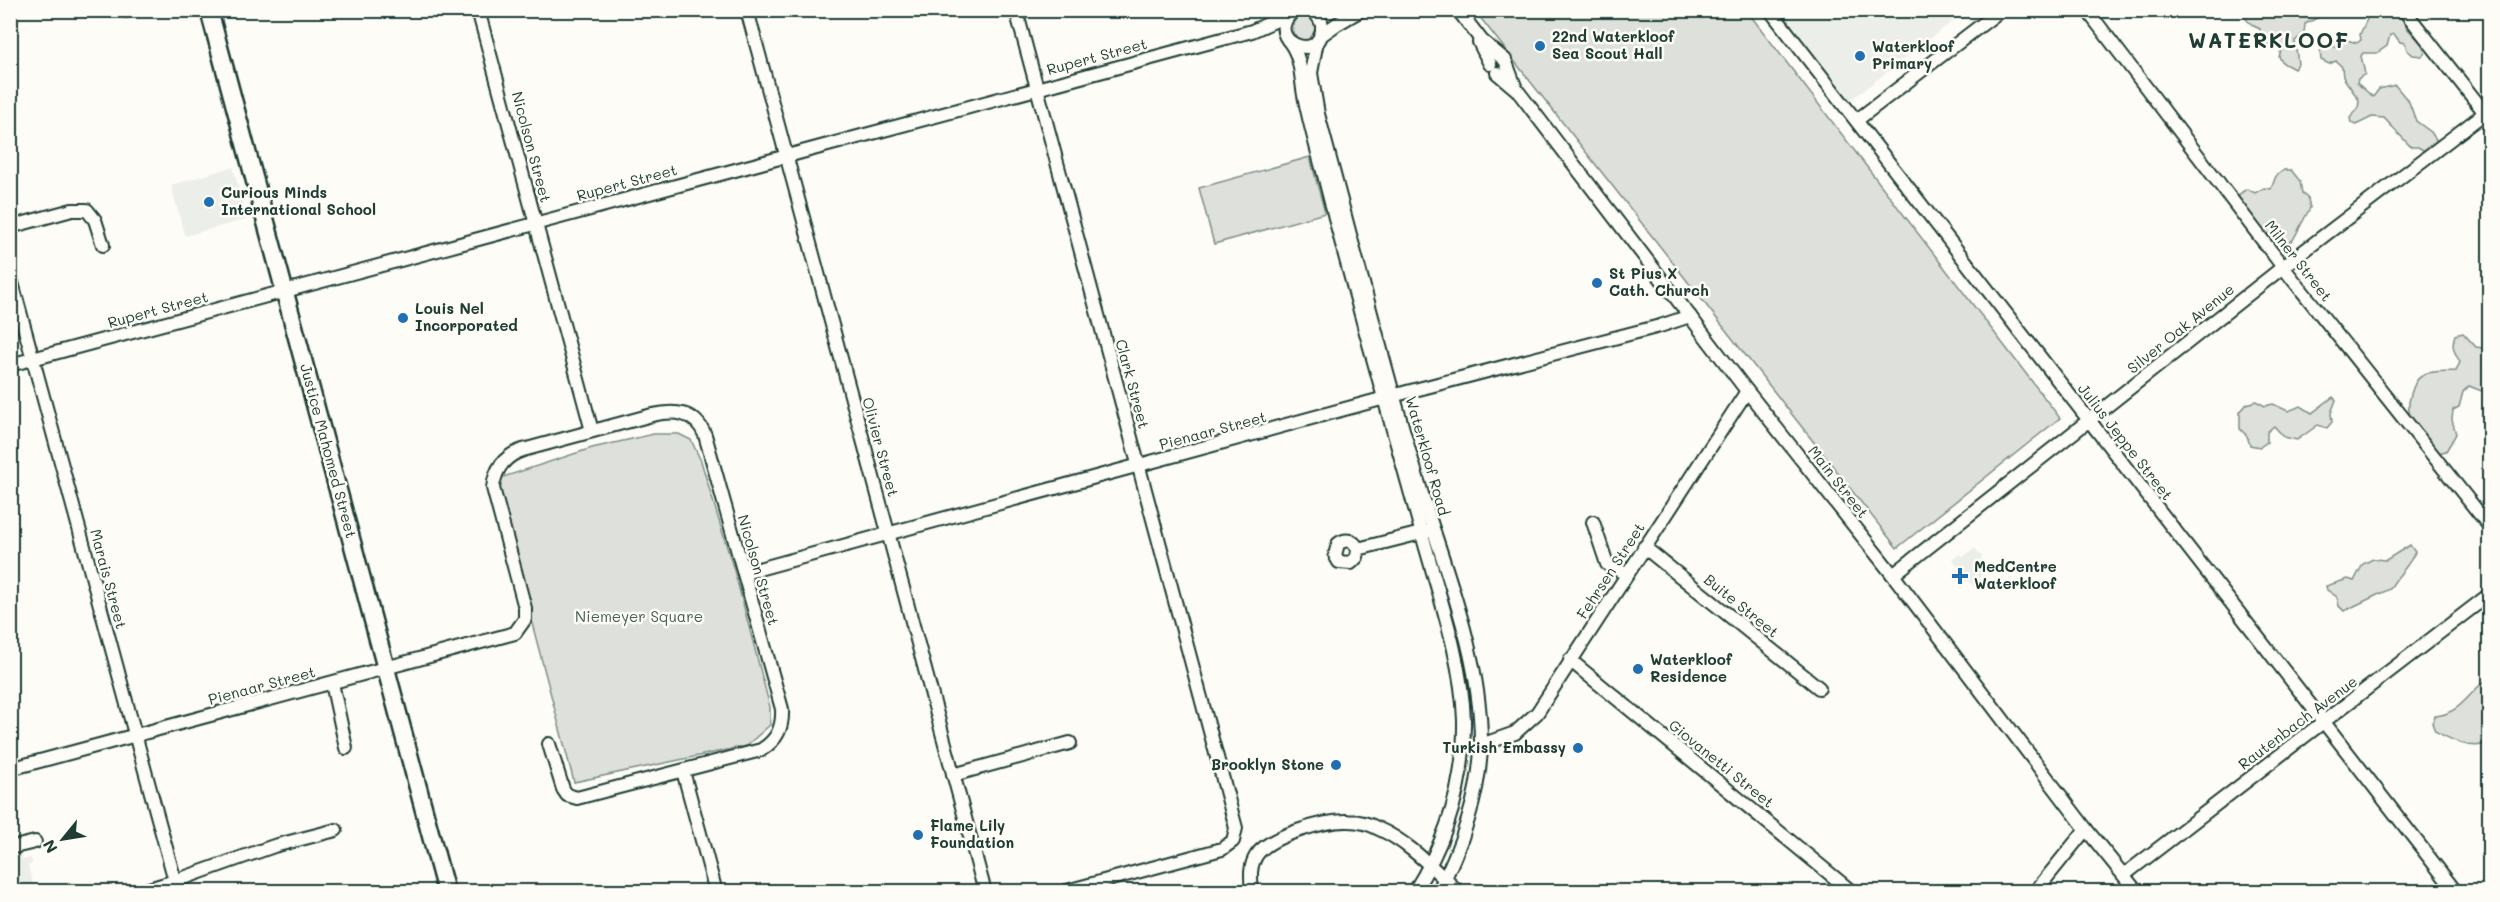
<svg xmlns="http://www.w3.org/2000/svg" width="2500" height="902" viewBox="0 0 2500 902" font-family="Mali,sans-serif">
<style>
.built{fill:#eceee9}
.green{fill:#dde0db;stroke:#7e8e88;stroke-width:1.5}
.lines{fill:none;stroke-linecap:round;stroke-linejoin:round}
.minor-casing{stroke:#1f3d34;stroke-width:16}
.major-casing{stroke:#1f3d34;stroke-width:21}
.minor{stroke:#fdfcf7;stroke-width:12}
.major{stroke:#fdfcf7;stroke-width:16}
.poi-dot{fill:#1f6fb2;stroke:#fdfcf7;stroke-width:2}
.labels{text-anchor:middle;stroke-width:5;stroke-linejoin:round;paint-order:stroke}
.poi-label{font-size:15px;font-weight:bold;fill:#1f3d34;stroke:#fdfcf7;text-anchor:start}
.street-label{font-size:15px;fill:#1f3d34;stroke:#fdfcf7}
.park-label{font-size:15px;fill:#455e55;stroke:#fdfcf7}
.district-label{font-size:21px;font-weight:bold;letter-spacing:1.5px;fill:#1f3d34;stroke:#fdfcf7}
</style>
<rect width="100%" height="100%" fill="#fdfcf7"/>
<filter id="ink" filterUnits="userSpaceOnUse"><feTurbulence type="fractalNoise" baseFrequency=".0167" numOctaves="2"/><feDisplacementMap in="SourceGraphic" scale="12" xChannelSelector="R" yChannelSelector="G"/><feConvolveMatrix kernelMatrix="1 2 1 2 8 2 1 2 1" color-interpolation-filters="sRGB"/></filter>
<g filter="url(#ink)">
<g class="built">
<path d="M1778 11H1966L1848 102Z"/>
<path d="M233 167 247 219 185 236 171 185Z"/>
<path d="M1975 548 1982 557 1979 560 1985 561 1990 568 1981 575 1979 578 1981 581 1974 587 1969 581H1966L1953 559 1960 554 1963 557Z"/>
<path d="M21 854 22 860 31 858 32 864 28 866 35 891H11V857Z"/>
</g>
<g class="green">
<path d="M2244 10H2322V11L2321 16 2305 24 2304 33 2295 41 2298 64 2294 69 2283 63 2279 57 2281 50 2277 45 2269 46 2260 40V29C2252 26 2243 19 2244 10Z"/>
<path d="M1475 11H1747L2060 418 1897 548Z"/>
<path d="M2368 11 2417 12 2415 19 2406 24V27L2422 44 2425 53 2422 56 2413 55 2407 50 2405 43 2400 42 2394 34 2390 35 2387 46 2377 53H2363L2361 56 2365 74 2358 79 2357 83 2373 97 2379 89 2395 85 2409 102 2416 121 2431 132 2437 141 2436 148 2428 153 2418 147H2411L2384 118 2372 117 2356 125 2351 123 2350 118 2358 109 2359 100 2343 77 2342 67 2336 61 2329 64 2321 60 2320 51 2325 46 2336 47 2339 41 2347 40 2357 43 2361 40 2360 34 2369 15Z"/>
<circle cx="1305" cy="28" r="12"/>
<path d="M1310 157 1325 213 1214 244 1199 188Z"/>
<path d="M2284 170H2291L2300 181 2302 193 2308 199 2310 208 2293 240 2274 249 2271 245 2272 238C2264 229 2256 224 2250 214 2245 205 2228 199 2247 189L2255 193 2264 188 2271 189 2276 176Z"/>
<path d="M2463 333 2476 347 2489 349V394L2469 386 2463 392 2459 407 2453 410 2452 420 2456 434 2446 451 2438 453C2421 435 2402 421 2411 394 2414 385 2416 379 2423 375 2432 370 2445 372 2456 371L2460 362C2454 352 2451 346 2455 335Z"/>
<path d="M2333 397 2336 400 2331 413 2332 422 2327 428 2318 425 2297 440 2284 437 2274 426 2267 432V442L2260 447 2250 445 2247 436 2240 429V412L2247 404 2256 401 2265 406 2273 404 2288 411 2301 406 2312 413Z"/>
<path d="M654 434H679L691 440 701 461 736 577 770 707V725L746 746 574 782 494 480 592 448Z"/>
<path d="M2410 545 2415 552C2409 567 2397 575 2390 589L2344 611 2339 606 2337 597 2327 590 2326 586 2348 579 2354 581 2363 564 2373 559 2386 560Z"/>
<path d="M2489 674V743C2471 751 2452 740 2435 731L2432 723 2435 716C2454 715 2464 701 2476 689 2482 683 2486 682 2489 674Z"/>
</g>
<g class="lines">
<g class="minor-casing">
<g id="minor">
<path d="M478 10 592 431"/>
<path d="M747 10 985 892"/>
<path d="M1016 10 1236 828 1233 841 1222 849 1063 892"/>
<path d="M1458 10 1482 41 1505 60 1515 86"/>
<path d="M1770 10 2456 892"/>
<path d="M2087 10 2283 267 2490 527"/>
<path d="M2404 10 2489 118"/>
<path d="M126 11 127 10"/>
<path d="M1291 13C1264 41 1319 64 1322 30 1323 21 1318 15 1311 10"/>
<path d="M1320 36 1337 24 1361 10"/>
<path d="M1288 40C1303 58 1300 79 1305 100 1310 125 1317 150 1324 175 1354 295 1389 414 1422 534 1438 593 1462 659 1464 720 1465 782 1447 840 1414 892"/>
<path d="M1317 41 1311 73 1318 114C1351 237 1382 360 1418 481 1443 565 1482 657 1481 745 1480 794 1461 848 1438 892"/>
<path d="M1479 42 1490 64"/>
<path d="M1497 73 1517 90 1747 391 1893 575 2086 829 2137 892"/>
<path d="M1857 120 2001 10"/>
<path d="M10 227 72 210H87L95 220 103 245"/>
<path d="M10 275 178 892"/>
<path d="M10 365 1252 31 1290 14"/>
<path d="M1593 522 1607 564 1626 574"/>
<path d="M1644 547 1819 688"/>
<path d="M1358 549 1357 557 1351 563 1339 562 1335 555 1338 544C1346 538 1354 540 1358 549L1429 531"/>
<path d="M744 573 1407 392 1660 326 1690 316"/>
<path d="M1893 575 2283 267 2490 109"/>
<path d="M1570 660 1852 892"/>
<path d="M332 683 346 748"/>
<path d="M1481 745 1515 733 1537 713 1747 391"/>
<path d="M10 769 515 633 525 619V608L493 488C495 469 504 456 523 450L652 415C675 410 695 411 705 435L782 709C783 728 777 740 761 750L577 798 567 795 563 789 549 744"/>
<path d="M683 771 716 892"/>
<path d="M953 775 1070 743"/>
<path d="M10 848 35 842"/>
<path d="M2124 875 2490 594"/>
<path d="M139 892 175 881 274 846 336 830"/>
<path d="M1252 892C1251 879 1249 867 1256 856 1268 836 1326 820 1348 821 1358 821 1370 824 1379 829 1409 842 1434 870 1459 892"/>
<path d="M2035 892 2086 829"/>
</g>
</g>
<g class="major-casing">
<path id="major" d="M209 10 446 892"/>
</g>
<use href="#minor" class="minor"/>
<use href="#major" class="major"/>
</g>
</g>
<g class="poi-dot">
<circle cx="1540" cy="46" r="6"/>
<circle cx="1860" cy="56" r="6"/>
<circle cx="209" cy="202" r="6"/>
<circle cx="1597" cy="283" r="6"/>
<circle cx="403" cy="318" r="6"/>
<path d="M1957 567h6v6h6v6h-6v6h-6v-6h-6v-6h6z"/>
<circle cx="1638" cy="669" r="6"/>
<circle cx="1578" cy="748" r="6"/>
<circle cx="1336" cy="765" r="6"/>
<circle cx="918" cy="835" r="6"/>
</g>
<g class="labels">
<g class="poi-label">
<text x="1552" y="42">22nd Waterkloof<tspan x="1552" dy="17">Sea Scout Hall</tspan></text>
<text x="1872" y="52">Waterkloof<tspan x="1872" dy="17">Primary</tspan></text>
<text x="221" y="198">Curious Minds<tspan x="221" dy="17">International School</tspan></text>
<text x="1609" y="279">St Pius X<tspan x="1609" dy="17">Cath. Church</tspan></text>
<text x="415" y="314">Louis Nel<tspan x="415" dy="17">Incorporated</tspan></text>
<text x="1974" y="572">MedCentre<tspan x="1974" dy="17">Waterkloof</tspan></text>
<text x="1650" y="665">Waterkloof<tspan x="1650" dy="17">Residence</tspan></text>
<text x="1566" y="753" text-anchor="end">Turkish Embassy</text>
<text x="1324" y="770" text-anchor="end">Brooklyn Stone</text>
<text x="930" y="831">Flame Lily<tspan x="930" dy="17">Foundation</tspan></text>
</g>
<g class="street-label">
<text transform="translate(1097 57) rotate(-15)" y="5">Rupert Street</text>
<text transform="translate(531 147) rotate(75)" y="5">Nicolson Street</text>
<text transform="translate(627 183) rotate(-15)" y="5">Rupert Street</text>
<text transform="translate(2298 261) rotate(52)" y="5">Milner Street</text>
<text transform="translate(158 310) rotate(-15)" y="5">Rupert Street</text>
<text transform="translate(2181 329) rotate(-39)" y="5">Silver Oak Avenue</text>
<text transform="translate(1132 384) rotate(75)" y="5">Clark Street</text>
<text transform="translate(1213 431) rotate(-15)" y="5">Pienaar Street</text>
<text transform="translate(2125 442) rotate(52)" y="5">Julius Jeppe Street</text>
<text transform="translate(880 447) rotate(75)" y="5">Olivier Street</text>
<text transform="translate(328 451) rotate(75)" y="5">Justice Mahomed Street</text>
<text transform="translate(1427 456) rotate(74)" y="5">Waterkloof Road</text>
<text transform="translate(1838 482) rotate(52)" y="5">Main Street</text>
<text transform="translate(758 570) rotate(74)" y="5">Nicolson Street</text>
<text transform="translate(1611 571) rotate(-57)" y="5">Fehrsen Street</text>
<text transform="translate(108 579) rotate(75)" y="5">Marais Street</text>
<text transform="translate(1741 606) rotate(39)" y="5">Buite Street</text>
<text transform="translate(262 686) rotate(-15)" y="5">Pienaar Street</text>
<text transform="translate(2298 723) rotate(-37)" y="5">Rautenbach Avenue</text>
<text transform="translate(1721 764) rotate(39)" y="5">Giovanetti Street</text>
</g>
<g class="park-label">
<text x="639" y="622">Niemeyer Square</text>
</g>
<g class="district-label">
<text x="2269" y="48">WATERKLOOF</text>
</g>
</g>
<rect width="2500" height="902" fill="none" stroke="#fdfcf7" stroke-width="36"/>
<rect x="18" y="18" width="2464" height="866" fill="none" stroke="#1f3d34" stroke-width="2" filter="url(#ink)"/>
<g transform="translate(63 839) rotate(240)" stroke="#fdfcf7" stroke-width="4.5" paint-order="stroke">
<path d="M0-4.5L10 22L0 15L-10 22Z" fill="#1f3d34"/>
<text y="-9" font-size="16" font-weight="bold" text-anchor="middle" fill="#1f3d34">N</text>
</g>
</svg>
